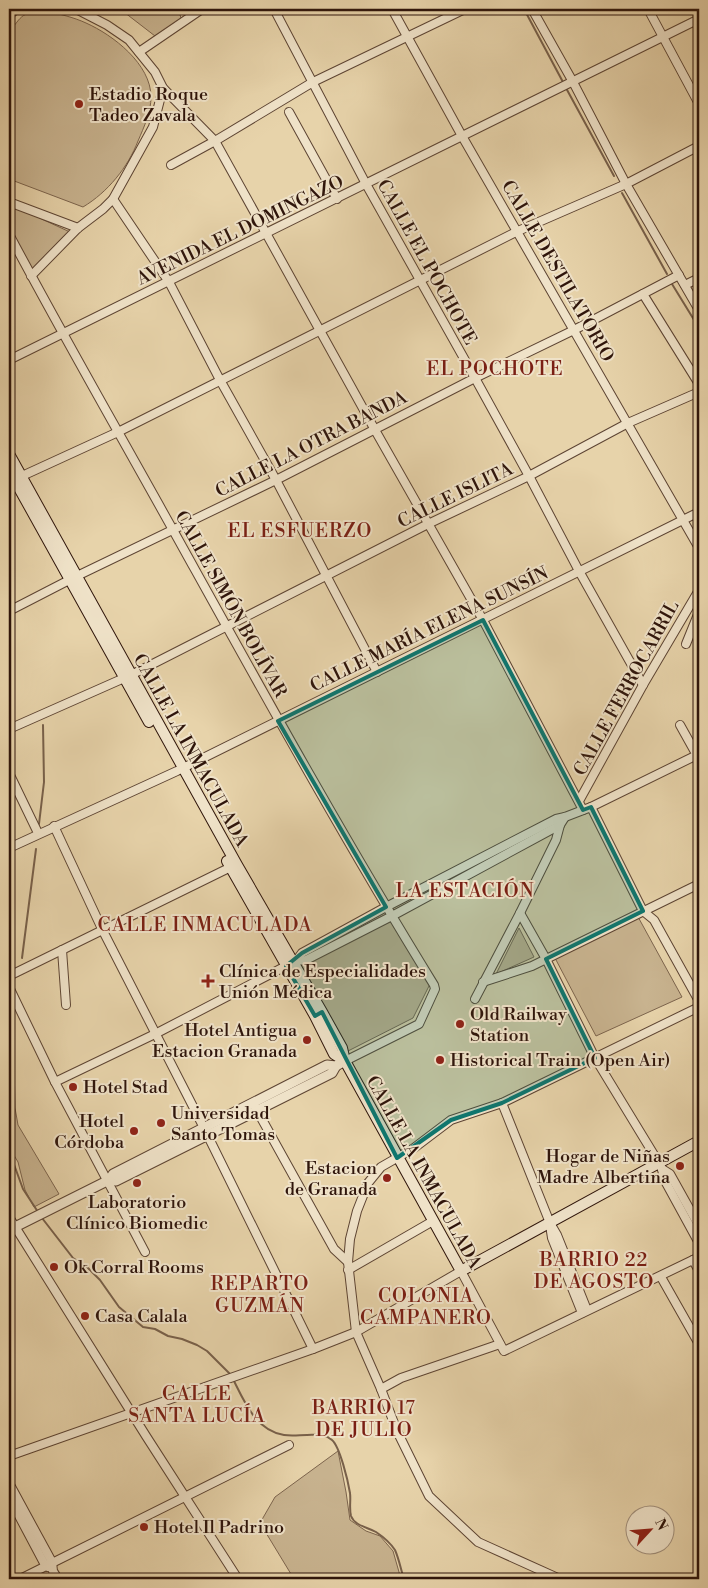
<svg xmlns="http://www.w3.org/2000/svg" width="708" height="1588" viewBox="0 0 708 1588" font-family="'Libre Bodoni',serif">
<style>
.green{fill:#c8b38f;stroke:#7c644d}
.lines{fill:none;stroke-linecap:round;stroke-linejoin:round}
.stream{stroke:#78604a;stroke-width:2}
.minor-casing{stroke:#5d4433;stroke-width:10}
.tertiary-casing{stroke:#5d4433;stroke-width:11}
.secondary-casing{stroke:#2f150b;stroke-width:12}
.minor{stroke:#efe2c8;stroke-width:8}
.tertiary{stroke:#efe2c8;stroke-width:9}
.secondary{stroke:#efe2c8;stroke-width:10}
.marked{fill:#0f766e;fill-opacity:0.2;stroke:#0f766e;stroke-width:4;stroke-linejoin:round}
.poi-dot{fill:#8f2418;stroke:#efe2c8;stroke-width:2}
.labels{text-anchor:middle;stroke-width:4;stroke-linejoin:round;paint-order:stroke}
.poi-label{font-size:18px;fill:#2f150b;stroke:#efe2c8;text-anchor:start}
.street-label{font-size:18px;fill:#2f150b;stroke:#efe2c8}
.neighbourhood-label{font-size:19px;letter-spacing:1px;fill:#7a1f14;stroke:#efe2c8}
</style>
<rect width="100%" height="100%" fill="#e7d3aa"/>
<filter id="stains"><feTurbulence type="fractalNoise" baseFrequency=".004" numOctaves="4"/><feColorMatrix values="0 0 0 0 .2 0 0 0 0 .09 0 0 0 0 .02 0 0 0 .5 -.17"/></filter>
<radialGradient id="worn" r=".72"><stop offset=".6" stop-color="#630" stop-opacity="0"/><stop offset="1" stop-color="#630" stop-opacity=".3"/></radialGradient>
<g class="green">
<path d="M120 9H178L182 21 155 36Z"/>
<path d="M46 11C59 14 73 17 86 23 113 35 151 64 151 97 151 112 144 127 138 141 128 167 108 192 83 207L9 179V33C22 15 22 12 46 11Z"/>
<path d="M9 204 70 232 32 275 9 233Z"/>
<path d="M637 915 682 997 596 1036 555 958Z"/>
<path d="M389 918 430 984 413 1018 348 1051 299 966Z"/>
<path d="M519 928 534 957 496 974Z"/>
<path d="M9 1043 14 1062 15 1108 18 1125 59 1194 34 1207 25 1190 18 1162 9 1147Z"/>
<path d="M338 1451 346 1492 350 1520 366 1531 380 1536 393 1551 401 1579H294L260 1523 275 1497Z"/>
</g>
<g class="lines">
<g class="stream">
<path d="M524 9 564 84"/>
<path d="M566 88 614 176"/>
<path d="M622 193 667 274"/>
<path d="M672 284 699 328"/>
<path d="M39 824 44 782 43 725"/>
<path d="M22 958 36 849"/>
<path d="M9 1151 23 1189 38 1212"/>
<path d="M42 1218 73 1258 88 1268 100 1280 119 1307 143 1327 155 1329 168 1336 182 1339 197 1345 207 1351 231 1375"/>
<path d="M233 1379C244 1401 256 1431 284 1435 292 1436 300 1435 307 1435 316 1435 324 1433 332 1440 340 1447 348 1481 350 1493 351 1501 349 1508 351 1516 355 1526 367 1527 376 1532 382 1536 391 1544 395 1550 399 1559 401 1570 404 1579"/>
</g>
<g class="minor-casing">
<g id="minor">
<path d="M76 9 107 25 129 40 155 72 163 88 215 141 375 430 483 620 583 810"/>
<path d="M274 9 366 184 475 378 529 476 579 571 643 685"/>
<path d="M392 9 462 136 699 548"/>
<path d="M532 9 573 82 626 184 699 310"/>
<path d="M648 9 699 104"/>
<path d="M9 15 17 9"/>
<path d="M139 52 202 9"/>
<path d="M289 112 337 199"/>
<path d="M171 165 215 141 313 82 465 9"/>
<path d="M113 199 169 282 220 380 276 480 377 672"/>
<path d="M9 202 78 228"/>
<path d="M9 234C62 334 118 431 173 530 258 683 342 836 434 985L435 989 419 1024 345 1061"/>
<path d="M31 276 78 228 103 209 113 199 153 127 163 88"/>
<path d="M685 285 699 278"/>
<path d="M643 294 699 384"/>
<path d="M9 360 699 19"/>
<path d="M9 482 118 432 518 231 626 184 699 146"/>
<path d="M9 611 77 576 276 480 475 378 574 330 679 275"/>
<path d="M686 644 699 612"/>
<path d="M680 725 699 759"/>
<path d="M9 729 131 675 428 524 529 476 628 423 699 392"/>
<path d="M9 773 38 833"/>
<path d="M579 801 643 685 699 590"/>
<path d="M591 807 643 911 654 920 699 1001"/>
<path d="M54 826 103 931 204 1128 313 1349"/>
<path d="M9 848 177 771 699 512"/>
<path d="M520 913 546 959 595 1058 659 1163 662 1169 664 1179 699 1243"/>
<path d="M62 950 66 1005"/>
<path d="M296 961 306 960 392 916 560 825 565 817"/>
<path d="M9 976 235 865"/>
<path d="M483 982 532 966 699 884"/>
<path d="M9 987 55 1082 145 1252"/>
<path d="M475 999 520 913 556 840 560 825 559 823"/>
<path d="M55 1082 155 1034 286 966 296 961 302 953 386 907 556 819 565 817 591 807 699 754"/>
<path d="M502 1103 550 1223 557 1235 587 1310"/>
<path d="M254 1105 334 1249 348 1262"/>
<path d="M662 1169 670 1174 699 1226"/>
<path d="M9 1217 146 1436 238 1579"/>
<path d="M550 1225 552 1238 582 1313"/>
<path d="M693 1260 699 1271"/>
<path d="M348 1270 433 1221"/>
<path d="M661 1277 699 1344"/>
<path d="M381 1389 401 1378 500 1344"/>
<path d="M9 1456 313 1349 356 1332 461 1271 504 1351 699 1257"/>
<path d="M9 1483 52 1562 53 1571 58 1579"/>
<path d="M9 1497 45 1565 48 1567"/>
<path d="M20 1579 289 1445"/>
<path d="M560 1579 478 1542 429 1496 397 1431 381 1389 356 1332 348 1262 350 1239 357 1211 368 1183 381 1167 414 1148 451 1120 502 1103 699 1007"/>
</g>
</g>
<g class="tertiary-casing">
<g id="tertiary">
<path d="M109 1180 116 1181 332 1073 336 1066"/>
<path d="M9 1230 109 1180 113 1174 327 1065 336 1066 345 1061"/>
</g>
</g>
<g class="secondary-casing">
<g id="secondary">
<path d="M9 454 237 865 322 1012 342 1048 345 1061 461 1271 699 1141"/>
<path d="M9 470 149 722"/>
<path d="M227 861 315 1016 334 1054 345 1061"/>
</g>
</g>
<use href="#minor" class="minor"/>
<use href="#tertiary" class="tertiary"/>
<use href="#secondary" class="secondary"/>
</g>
<path class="marked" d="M483 620 583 810 591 807 643 911 546 959 595 1058 502 1103 451 1120 397 1158 322 1012 315 1016 286 966 302 953 386 907 278 721Z"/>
<g class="poi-dot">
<circle cx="79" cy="104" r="5"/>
<path d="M205.5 973.5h5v5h5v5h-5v5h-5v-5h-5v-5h5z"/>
<circle cx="460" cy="1024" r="5"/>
<circle cx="307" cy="1040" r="5"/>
<circle cx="440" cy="1060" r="5"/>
<circle cx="73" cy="1087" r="5"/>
<circle cx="161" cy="1123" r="5"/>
<circle cx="134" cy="1131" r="5"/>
<circle cx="680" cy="1166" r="5"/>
<circle cx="387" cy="1178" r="5"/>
<circle cx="137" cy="1183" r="5"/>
<circle cx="54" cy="1267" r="5"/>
<circle cx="85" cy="1316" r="5"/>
<circle cx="144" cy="1527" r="5"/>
</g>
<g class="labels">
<g class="poi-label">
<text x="89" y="100">Estadio Roque<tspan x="89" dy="21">Tadeo Zavala</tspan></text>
<text x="219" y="977">Clínica de Especialidades<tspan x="219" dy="21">Unión Médica</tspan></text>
<text x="470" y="1020">Old Railway<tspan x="470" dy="21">Station</tspan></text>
<text x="297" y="1036" text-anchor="end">Hotel Antigua<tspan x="297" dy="21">Estacion Granada</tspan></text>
<text x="450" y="1066">Historical Train (Open Air)</text>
<text x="83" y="1093">Hotel Stad</text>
<text x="171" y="1119">Universidad<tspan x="171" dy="21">Santo Tomas</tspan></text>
<text x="124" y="1127" text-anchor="end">Hotel<tspan x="124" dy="21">Córdoba</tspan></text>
<text x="670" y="1162" text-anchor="end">Hogar de Niñas<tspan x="670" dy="21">Madre Albertina</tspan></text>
<text x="377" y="1174" text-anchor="end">Estacion<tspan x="377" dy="21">de Granada</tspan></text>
<text x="137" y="1208" text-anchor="middle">Laboratorio<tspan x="137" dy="21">Clínico Biomedic</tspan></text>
<text x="64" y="1273">Ok Corral Rooms</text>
<text x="95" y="1322">Casa Calala</text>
<text x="154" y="1533">Hotel Il Padrino</text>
</g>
<g class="street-label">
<text transform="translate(240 230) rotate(-26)" y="6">AVENIDA EL DOMINGAZO</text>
<text transform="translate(427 262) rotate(61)" y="6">CALLE EL POCHOTE</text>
<text transform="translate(558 271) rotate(60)" y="6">CALLE DESTILATORIO</text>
<text transform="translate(311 444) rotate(-27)" y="6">CALLE LA OTRA BANDA</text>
<text transform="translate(455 495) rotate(-26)" y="6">CALLE ISLITA</text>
<text transform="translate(231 604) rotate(61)" y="6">CALLE SIMÓN BOLÍVAR</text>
<text transform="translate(429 629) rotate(-26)" y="6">CALLE MARÍA ELENA SUNSÍN</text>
<text transform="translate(626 688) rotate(-61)" y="6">CALLE FERROCARRIL</text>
<text transform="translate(191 750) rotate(61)" y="6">CALLE LA INMACULADA</text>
<text transform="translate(424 1172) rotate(61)" y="6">CALLE LA INMACULADA</text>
</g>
<g class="neighbourhood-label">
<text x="495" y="375">EL POCHOTE</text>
<text x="300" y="537">EL ESFUERZO</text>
<text x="465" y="897">LA ESTACIÓN</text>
<text x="205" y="931">CALLE INMACULADA</text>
<text x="594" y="1266">BARRIO 22<tspan x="594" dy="22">DE AGOSTO</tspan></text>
<text x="260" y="1290">REPARTO<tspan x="260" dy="22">GUZMÁN</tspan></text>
<text x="426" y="1302">COLONIA<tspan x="426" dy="22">CAMPANERO</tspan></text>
<text x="197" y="1400">CALLE<tspan x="197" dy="22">SANTA LUCÍA</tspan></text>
<text x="364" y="1414">BARRIO 17<tspan x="364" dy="22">DE JULIO</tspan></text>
</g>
</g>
<rect width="708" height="1588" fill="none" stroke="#e7d3aa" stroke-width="30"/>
<rect x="10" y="10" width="688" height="1568" fill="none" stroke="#2f150b" stroke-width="2.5"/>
<rect x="15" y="15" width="678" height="1558" fill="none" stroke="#2f150b"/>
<g transform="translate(650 1530) rotate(64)"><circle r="24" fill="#efe2c8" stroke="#a2907c"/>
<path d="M0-4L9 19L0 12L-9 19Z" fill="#8f2418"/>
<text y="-8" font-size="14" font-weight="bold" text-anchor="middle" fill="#2f150b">N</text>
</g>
<rect width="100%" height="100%" filter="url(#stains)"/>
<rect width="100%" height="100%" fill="url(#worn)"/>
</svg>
